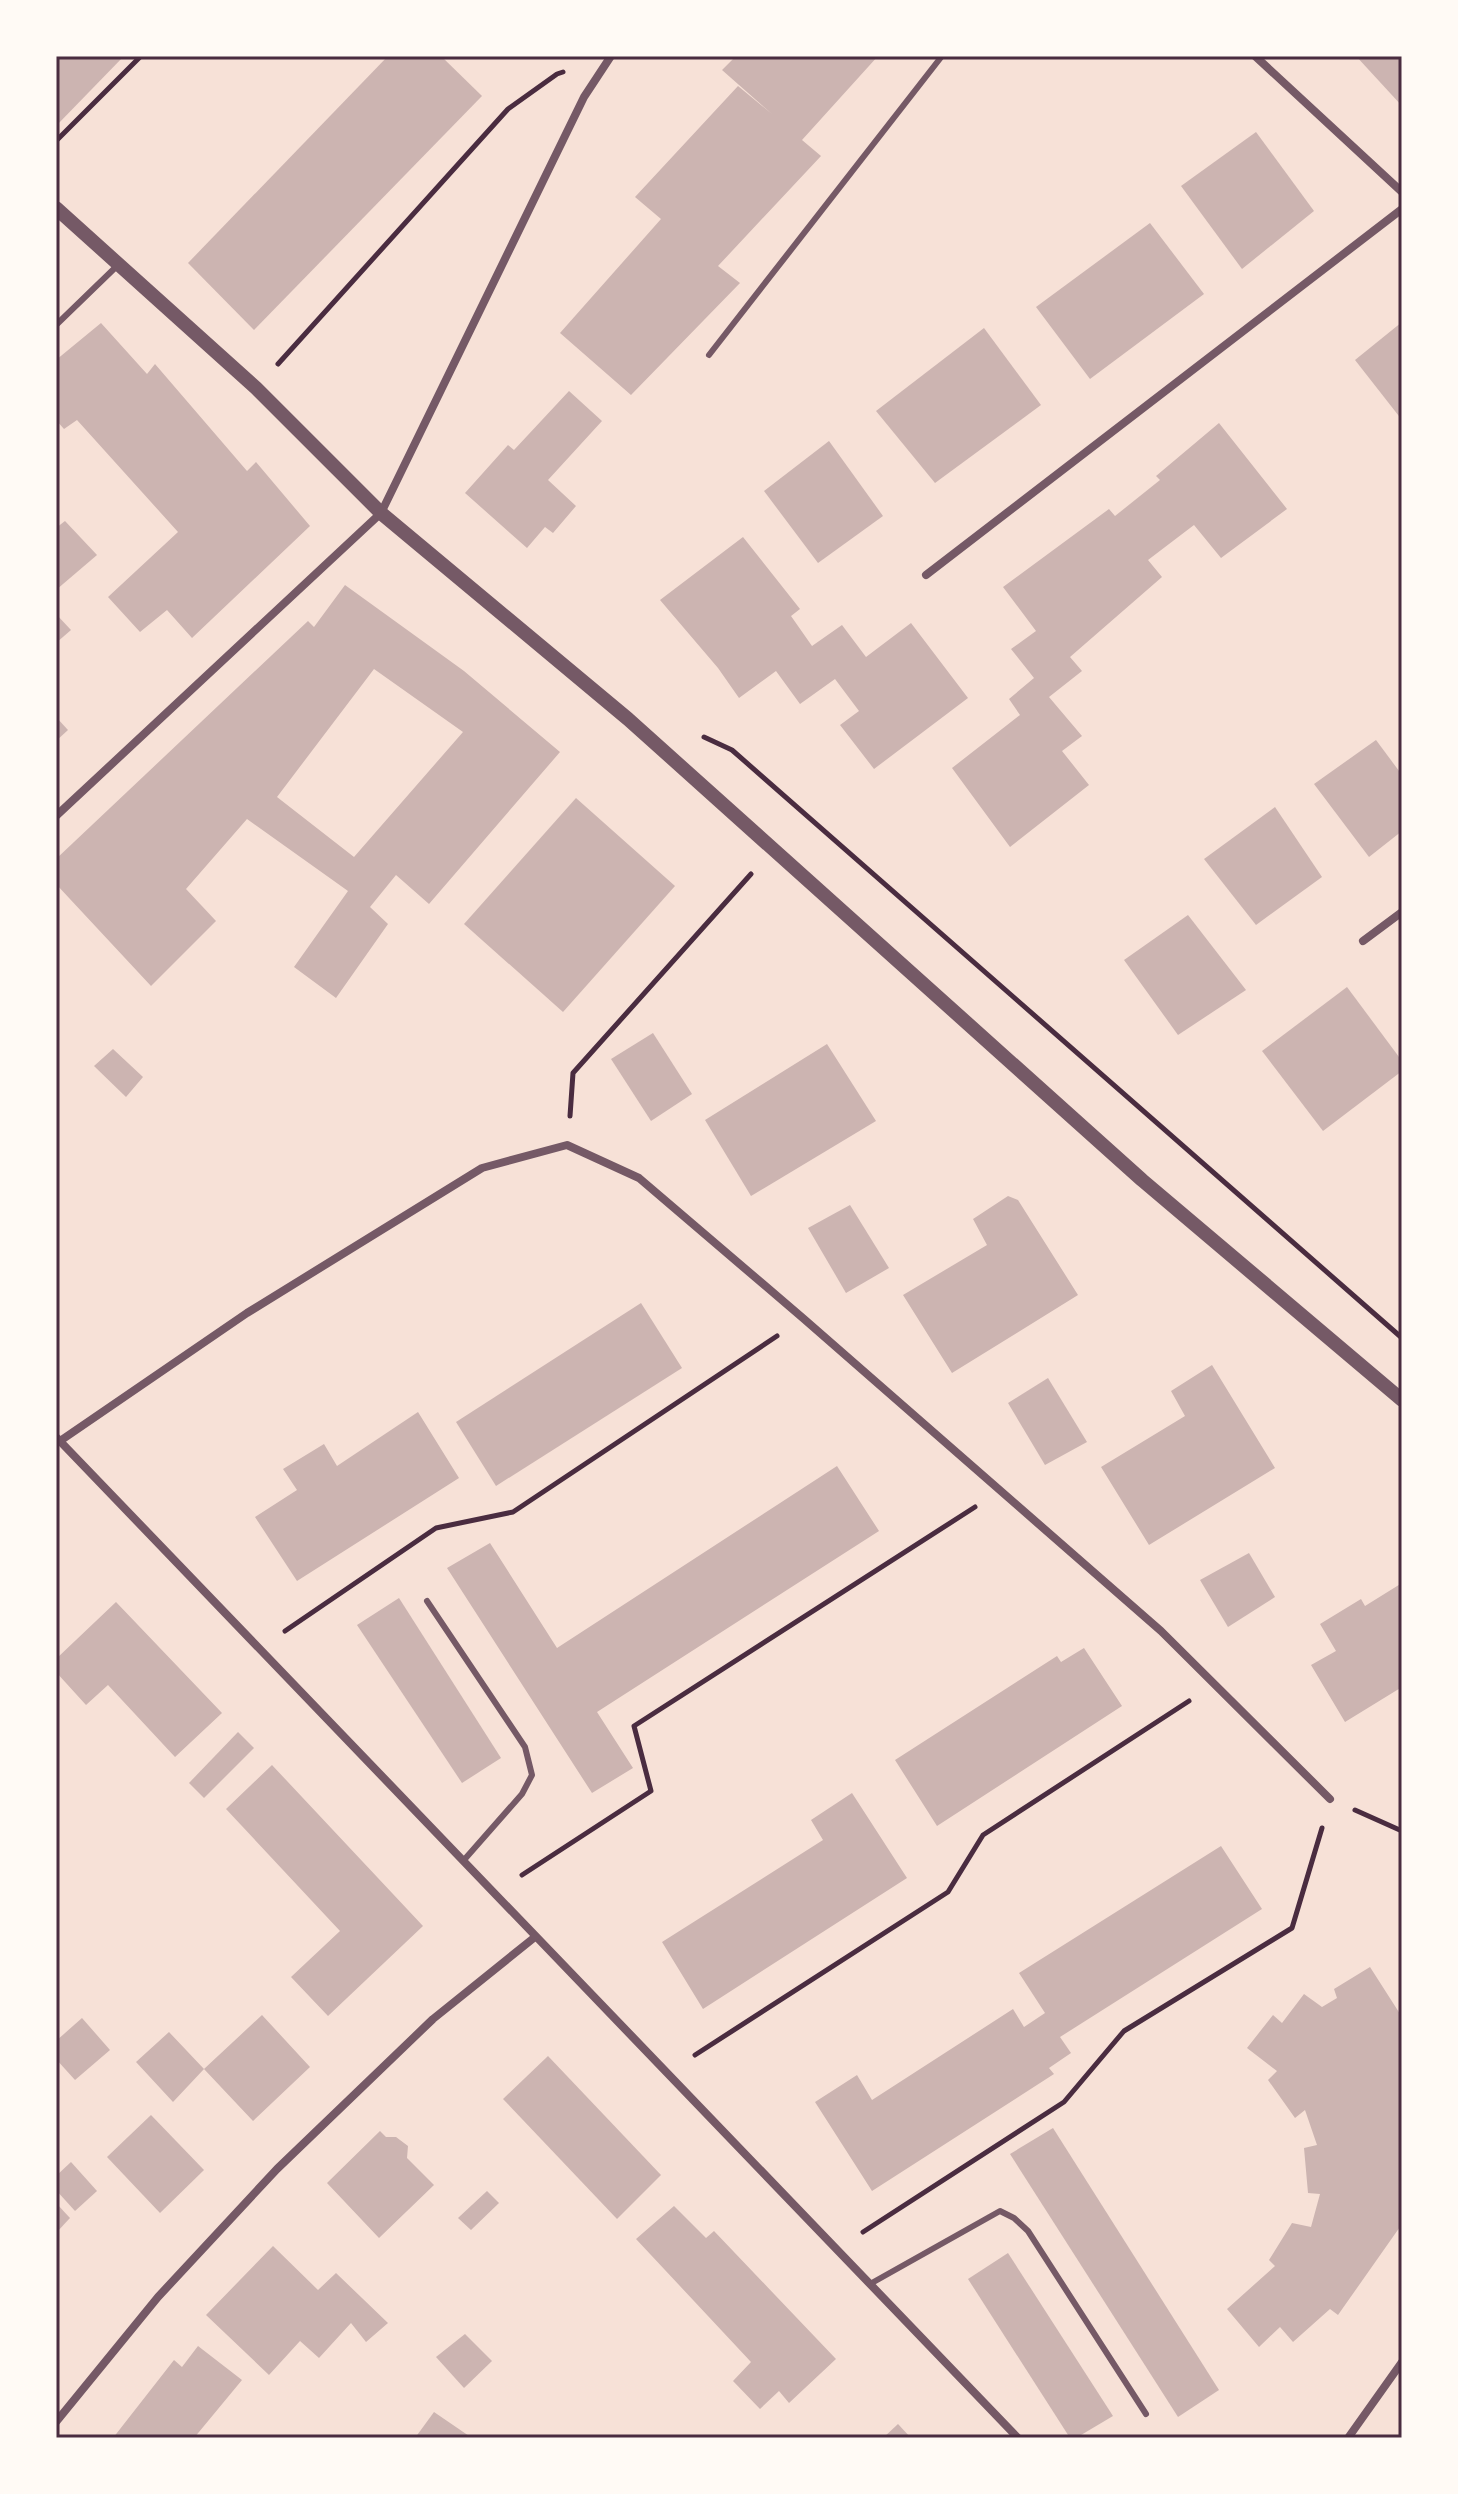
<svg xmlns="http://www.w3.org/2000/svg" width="1458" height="2494" viewBox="0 0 1458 2494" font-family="'Open Sans',sans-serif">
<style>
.building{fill:#ccb4b1;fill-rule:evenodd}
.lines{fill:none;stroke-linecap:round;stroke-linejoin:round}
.path{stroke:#4a2c40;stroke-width:5}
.service{stroke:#755966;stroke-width:6}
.minor{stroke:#755966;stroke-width:8}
.tertiary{stroke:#755966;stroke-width:14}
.neatline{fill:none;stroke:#4a2c40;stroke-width:3}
</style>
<rect width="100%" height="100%" fill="#f7e1d7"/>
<g class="building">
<path d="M56 56H124L56 126Z"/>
<path d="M388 56H441L482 96 254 330 188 263Z"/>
<path d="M736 56H878L802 140 821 156 718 266 740 283 631 395 560 333 661 219 635 197 738 86 772 114 722 70Z"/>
<path d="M1356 56H1402V106Z"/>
<path d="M1256 132 1314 211 1242 269 1181 186Z"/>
<path d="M1150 223 1204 294 1090 379 1036 307Z"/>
<path d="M1402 322V420L1355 360Z"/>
<path d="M101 323 147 374 155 364 247 471 256 462 310 526 192 638 167 610 140 632 108 597 178 532 77 420 64 429 56 420V360Z"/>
<path d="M984 328 1041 405 935 483 876 411Z"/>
<path d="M569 391 602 421 548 480 576 506 553 533 545 527 527 548 465 493 508 445 514 450Z"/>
<path d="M1219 423 1287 509 1221 558 1194 525 1148 560 1162 577 1070 657 1082 671 1049 697 1082 736 1062 751 1089 785 1010 847 952 768 1020 715 1009 699 1034 678 1011 649 1036 631 1003 587 1109 509 1115 516 1160 480 1156 476Z"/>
<path d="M829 441 883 516 818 563 764 491Z"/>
<path d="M65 521 97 555 56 590V528Z"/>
<path d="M743 537 800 609 791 616 812 646 842 625 866 657 911 623 968 698 874 769 840 725 859 711 835 679 800 704 776 671 739 698 718 668 660 600Z"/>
<path d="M345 585 464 671 560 752 429 904 396 875 370 907 388 924 336 998 294 967 348 891 247 819 186 889 216 921 151 986 56 884V859L308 621 314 627ZM374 669 463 732 354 857 277 797Z"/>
<path d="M56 614 71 630 56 643Z"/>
<path d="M56 717 68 730 56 741Z"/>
<path d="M1376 740 1402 775V831L1369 857 1314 784Z"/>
<path d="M576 798 675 886 563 1012 464 924Z"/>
<path d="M1275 807 1322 877 1256 925 1204 859Z"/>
<path d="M1188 915 1246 990 1178 1035 1124 960Z"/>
<path d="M1347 987 1402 1061V1071L1323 1131 1262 1051Z"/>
<path d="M653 1033 692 1094 651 1121 611 1059Z"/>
<path d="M827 1044 876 1121 751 1196 705 1120Z"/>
<path d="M113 1049 143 1077 126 1097 94 1066Z"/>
<path d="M1008 1196 1018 1200 1078 1295 952 1373 903 1295 987 1245 973 1219Z"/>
<path d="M850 1205 889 1268 846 1293 808 1228Z"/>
<path d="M641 1303 682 1368 496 1486 456 1422Z"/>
<path d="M1212 1365 1275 1468 1149 1545 1101 1467 1185 1416 1171 1391Z"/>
<path d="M1048 1378 1087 1442 1045 1465 1008 1403Z"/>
<path d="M418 1412 459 1478 297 1581 255 1517 297 1490 283 1469 324 1444 337 1466Z"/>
<path d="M837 1466 879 1531 597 1712 633 1768 592 1793 447 1568 490 1543 557 1648Z"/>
<path d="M1249 1553 1275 1597 1228 1627 1200 1580Z"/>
<path d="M1402 1583V1687L1345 1722 1311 1665 1336 1651 1320 1624 1361 1599 1365 1606Z"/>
<path d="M399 1598 501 1758 462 1783 357 1625Z"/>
<path d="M116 1602 222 1713 175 1757 108 1685 86 1705 56 1672V1659Z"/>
<path d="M1084 1648 1122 1706 937 1826 895 1760 1057 1656 1061 1662Z"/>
<path d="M238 1732 254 1748 204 1798 189 1783Z"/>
<path d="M272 1765 423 1926 328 2016 291 1977 340 1931 226 1809Z"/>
<path d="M852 1793 907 1878 703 2009 662 1942 823 1840 811 1820Z"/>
<path d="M1221 1846 1262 1909 1060 2037 1071 2053 1049 2068 1054 2074 872 2191 815 2102 857 2075 872 2100 1013 2009 1024 2027 1045 2013 1019 1973Z"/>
<path d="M1370 1967 1402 2017V2224L1338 2315 1330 2309 1293 2342 1280 2327 1259 2347 1227 2309 1275 2266 1269 2260 1292 2223 1311 2227 1320 2194 1308 2193 1304 2148 1317 2145 1305 2110 1295 2118 1268 2080 1277 2071 1247 2048 1273 2015 1282 2023 1304 1994 1322 2007 1337 1998 1334 1989Z"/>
<path d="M262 2015 310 2067 253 2121 204 2069 173 2102 136 2062 169 2032 204 2069Z"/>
<path d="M82 2018 110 2050 75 2080 56 2059V2041Z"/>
<path d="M548 2056 661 2175 617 2219 503 2099Z"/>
<path d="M151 2115 204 2170 160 2213 107 2157Z"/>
<path d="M1053 2128 1219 2390 1178 2417 1010 2154Z"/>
<path d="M380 2131 386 2137H396L408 2146 407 2158 434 2185 379 2238 327 2183Z"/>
<path d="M71 2162 97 2191 75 2211 56 2190V2176Z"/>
<path d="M487 2191 499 2203 471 2230 458 2218Z"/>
<path d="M56 2203 70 2218 56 2233Z"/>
<path d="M674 2206 706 2238 714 2231 836 2359 789 2403 779 2391 760 2409 733 2381 751 2362 636 2239Z"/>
<path d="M273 2246 318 2290 336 2273 388 2323 366 2342 351 2323 319 2358 300 2341 269 2375 206 2315Z"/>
<path d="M1008 2253 1113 2416 1076 2438H1070L968 2279Z"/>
<path d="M465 2334 492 2361 464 2388 436 2357Z"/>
<path d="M198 2346 242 2380 194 2438H113L174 2360 182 2367Z"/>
<path d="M434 2412 472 2438H415Z"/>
<path d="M898 2424 911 2438H883Z"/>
</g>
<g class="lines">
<g class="path">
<path d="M56 141 141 56"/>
<path d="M278 364 508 109 557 74 563 72"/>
<path d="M704 737 732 750 1402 1338"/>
<path d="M570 1116 573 1073 751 874"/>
<path d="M285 1631 436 1528 513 1512 777 1336"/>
<path d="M1355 1810 1402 1831"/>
<path d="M522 1875 651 1791 634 1726 975 1507"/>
<path d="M695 2055 948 1892 983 1835 1189 1701"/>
<path d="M863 2232 1064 2102 1124 2031 1292 1928 1322 1828"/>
</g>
<g class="service">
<path d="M56 325 119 264"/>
<path d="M709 355 942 56"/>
<path d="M427 1601 525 1747 532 1775 522 1794 464 1860"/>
<path d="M870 2284 1000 2211 1014 2218 1028 2231 1146 2414"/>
</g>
<g class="minor">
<path d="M1255 56 1402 192"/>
<path d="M926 575 1402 209"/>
<path d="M56 816 381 513 584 97 611 56"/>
<path d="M1363 941 1402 912"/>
<path d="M56 1437C378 1769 697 2104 1018 2438"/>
<path d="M60 1441 247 1313 482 1168 567 1145 639 1178 804 1319 1161 1631 1330 1799"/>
<path d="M56 2422 158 2297 277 2169 433 2019 535 1937"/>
<path d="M1348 2438 1402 2362"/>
</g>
<path class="tertiary" d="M56 208 256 388 381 513 628 719 1142 1180 1402 1400"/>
</g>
<rect width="1458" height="2494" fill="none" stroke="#fffaf5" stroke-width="116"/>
<rect x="58" y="58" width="1342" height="2378" class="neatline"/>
</svg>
